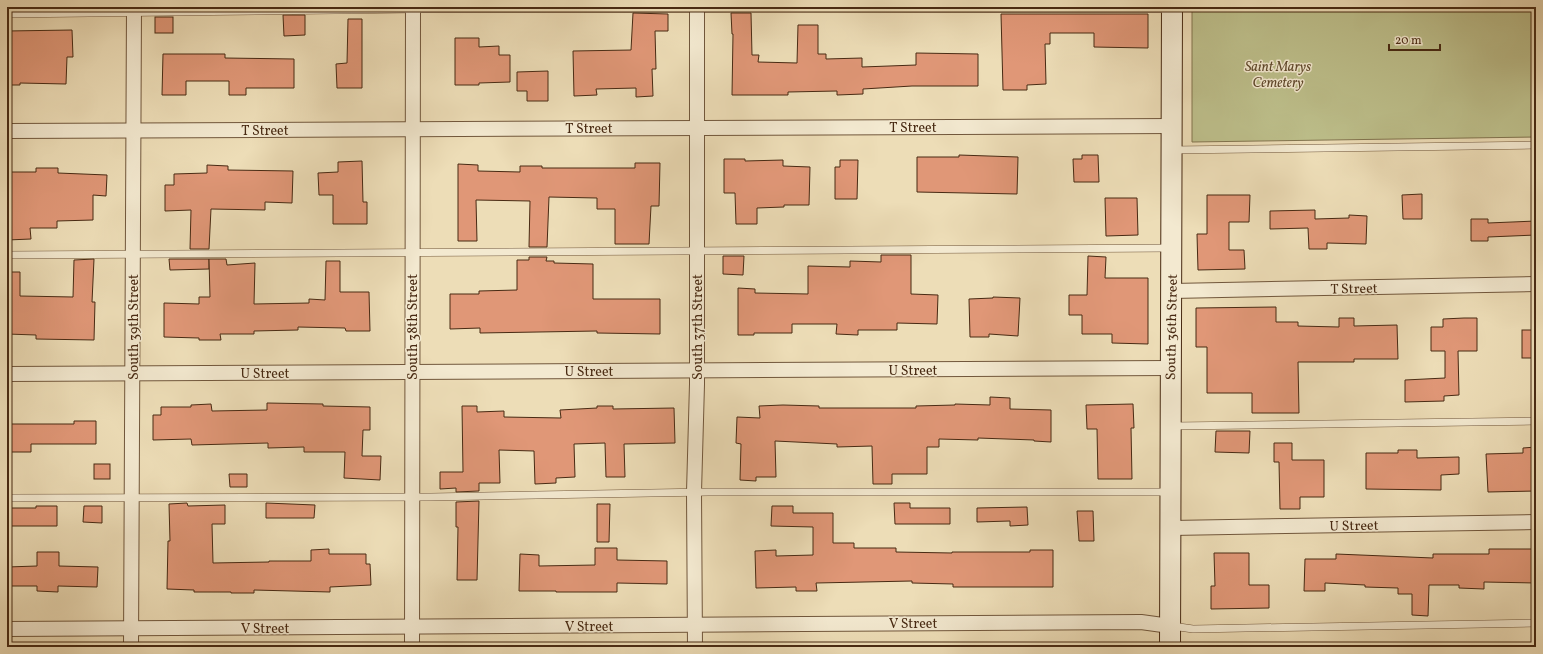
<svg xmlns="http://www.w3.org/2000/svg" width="1543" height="654" viewBox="0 0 1543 654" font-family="Vollkorn,serif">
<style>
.green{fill:#bdbf8b;stroke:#82744f}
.building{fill:#e09777;stroke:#482a13}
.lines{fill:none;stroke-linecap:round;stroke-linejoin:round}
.lane-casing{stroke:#71573c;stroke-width:8}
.street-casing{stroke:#71573c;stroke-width:16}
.secondary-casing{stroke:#482a13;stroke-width:22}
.lane{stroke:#f3e9d0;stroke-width:7}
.street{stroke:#f3e9d0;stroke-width:14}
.secondary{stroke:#f3e9d0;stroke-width:20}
.labels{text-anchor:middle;stroke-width:3;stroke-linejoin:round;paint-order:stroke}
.park-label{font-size:14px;font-style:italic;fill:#5f482b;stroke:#f3e9d0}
.street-label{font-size:14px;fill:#482a13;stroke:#f3e9d0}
</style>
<rect width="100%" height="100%" fill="#edddb7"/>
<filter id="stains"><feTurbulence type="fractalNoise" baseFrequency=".005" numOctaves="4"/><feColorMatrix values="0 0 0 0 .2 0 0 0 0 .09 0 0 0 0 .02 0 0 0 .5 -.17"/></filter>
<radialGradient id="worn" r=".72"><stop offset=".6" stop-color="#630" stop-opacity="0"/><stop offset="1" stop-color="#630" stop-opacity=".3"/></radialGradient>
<path class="green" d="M1192 7H1536V137L1192 142Z"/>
<g class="building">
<path d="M633 13 668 14V31H655L656 69H652L653 96 636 97V88L596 89 597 95 574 96 573 51 631 50Z"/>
<path d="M731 13H751L752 55H759L758 62 797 63 798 25H818V54H826V59L862 58V67L916 65V53L978 54V86H912L863 89V94L837 95V91L788 92V95H732L733 34H732Z"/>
<path d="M1001 14H1148V48L1094 47V33H1050V44H1045L1046 84 1027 85V90H1003Z"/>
<path d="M283 15H305V35L284 36Z"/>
<rect x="155" y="17" width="18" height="16"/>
<path d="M348 19H362V88H337L336 64 347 63Z"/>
<path d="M72 30 73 57H67L66 84 20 83V85H7V31Z"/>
<path d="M455 38H479V47L499 46V55H510V82L479 83V85H455Z"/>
<path d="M163 54H225V58L294 59V88H246V95H229V81H186V95H162Z"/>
<path d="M548 71V101H527V91H517V72Z"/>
<path d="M959 155 1018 157 1017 194 917 192V157H959Z"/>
<path d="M1082 155H1098L1099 182H1074L1073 159H1082Z"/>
<path d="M724 159H745V161L783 160V166L810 167 809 205H784V207L757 208V224H736L735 193H724Z"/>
<path d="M840 160H858L857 199H835V167H840Z"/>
<path d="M362 161 363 202H367V224H333V195H319L318 173 338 172V162Z"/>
<path d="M635 163H660L659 206H651L649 244H615V209H597V198L549 197 547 247H529L530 201 476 200 477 241H458V164L478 165V171L520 172V166H542V168H635Z"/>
<path d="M207 165 228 166V170L293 171 292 203 265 202V210L211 209 209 249H190L191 210 165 211V185H174V174L207 173Z"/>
<path d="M36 168H58V173L107 175 106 196 93 195V220L57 221V228H30L31 239 7 240V172H36Z"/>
<path d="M1422 194V219H1403L1402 195Z"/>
<path d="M1207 195H1250L1249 222H1229V250H1244L1245 269 1198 270 1197 234H1207Z"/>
<path d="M1105 198H1137L1138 235 1106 236Z"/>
<path d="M1315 210V219L1349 218V215L1367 216 1366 244 1327 243V249H1309L1308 228 1270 229V211Z"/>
<path d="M1471 219H1488V223L1536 221V235L1488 237V241H1471Z"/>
<path d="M881 255H911V294L938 295 937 324 897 323V330H858V335L836 334 837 324H792V333H754V335H738V288L755 289V293L808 294V266L850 267V261L881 262Z"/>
<path d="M723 256H744L743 275 723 274Z"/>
<path d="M1088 256 1106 257 1105 278H1148V344L1112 343V334H1082V315H1069V295H1087Z"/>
<path d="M529 257H547L546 261H554V263L593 264V299H660V334L597 333V331L480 333V328L450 329V294H479V291L517 290V260H529Z"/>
<path d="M94 259 92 302H95L94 340 36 339V335L7 334V272H20V296L73 297 74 260Z"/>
<path d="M169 259H209V269L170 270Z"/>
<path d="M209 259H226L227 265 255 263 254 304 309 303V299L325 300 326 261H340V292H369L370 331H346L345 328 298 327V330L254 331V334H220L221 340H199V338L164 337V303L199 304V297H210Z"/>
<path d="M993 297 1020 298 1018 336 989 334V337H970L969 299 993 298Z"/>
<path d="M1276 307V322H1298V326L1339 327V318H1354V326L1397 325 1398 359H1354V362H1298L1299 413H1252V393H1207V347H1196V308Z"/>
<path d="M1464 318H1477V351H1458L1459 395 1444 396V401L1405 402V380L1445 378V351H1431V327H1443V319Z"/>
<rect x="1522" y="330" width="14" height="28"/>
<path d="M990 397 1010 398V409L1051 410V442L1034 441V440L978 438V440L939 439V447H927V474H892V484H873L872 446 837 447V444L775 441 776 477H756V481L740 480 741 444 736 443 737 417 760 418 759 406 783 405 819 406V408H916V406L955 405V404L990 405Z"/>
<path d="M267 403 323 404V406L370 407V430H363L362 456H381L380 480 344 478 345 452H304V447L268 448V443L192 445 191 439 153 440V415H161V407H191V405L211 404 212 411 267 410Z"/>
<path d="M1133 404 1134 428H1131L1132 479H1098L1097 429H1087L1086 405Z"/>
<path d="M462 406H477V412L504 411V417L561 418 560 410 597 408V406H613V409L674 408 675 443 624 444 625 477H606L605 443 574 444 575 477 556 478V483L535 484 534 451 499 450 500 483H479V491L456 492V488L440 489V472H463Z"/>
<path d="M74 421H96V444H31V452H7L8 424H74Z"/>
<path d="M1216 431H1250L1249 453 1215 452Z"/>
<path d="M1274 443H1292V460H1324V497H1300V509H1280L1279 462H1274Z"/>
<path d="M1536 447V491L1488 492 1486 454 1523 453V448Z"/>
<path d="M1398 450H1417V458L1459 457V474L1441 475V490L1366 489V453H1398Z"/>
<rect x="94" y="464" width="16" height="15"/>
<path d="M229 474H247V487H230Z"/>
<path d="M479 501 477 580H457L458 527H456V502Z"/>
<path d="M187 503 188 506 225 505V524H212L213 563 269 562V561H311V550L329 549V554H366V564H370L371 585 330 587V592L254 590V593H231V592H194V590L167 589 168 541H170L169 504Z"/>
<path d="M266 503 315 505 314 518H266Z"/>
<path d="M894 503H910V508H950V524H895Z"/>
<path d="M597 504H610L609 542H597Z"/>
<path d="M36 506H57V526H7V508H36Z"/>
<path d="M84 506H102V523L83 522Z"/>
<path d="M772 506H793V513H833V543H854V548H896V552L952 553V552H1030V550H1053V587H953V584L912 583V581L816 583 817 591H796V587L756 588 755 551 776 550V556L813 555V527L771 526Z"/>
<path d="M1027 507 1028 525 1010 526V521L977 522V508Z"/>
<path d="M1077 511H1093L1094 541H1079Z"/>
<path d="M595 548H617V560L667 561V584L617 583V592H556V591H519L520 554 539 555V566L595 565Z"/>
<path d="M1489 549H1536V583L1484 582V589L1459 588V585H1429L1428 616 1412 615V594H1398V588L1365 587V585L1325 583V591H1304L1305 559H1336V554L1433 558V554H1489Z"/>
<path d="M37 552H59V566L98 567 97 587 58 586V592L37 591V586H7V567L37 566Z"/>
<path d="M1214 553H1249V585H1269V608L1211 609V586H1215Z"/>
</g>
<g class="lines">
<g class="lane-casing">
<g id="lane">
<path d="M7 14C143 13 280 10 416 9 667 7 919 9 1170 9"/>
<path d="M1172 150 1536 145"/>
<path d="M7 255 1171 248"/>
<path d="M1173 426 1536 421"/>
<path d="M7 498 431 497 708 492H1169"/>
<path d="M1172 626 1193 629 1536 623"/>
</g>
</g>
<g class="street-casing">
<g id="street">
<path d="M7 131 1171 126"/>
<path d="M1172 291 1536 284"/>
<path d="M7 374 1170 368"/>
<path d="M1171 528 1536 522"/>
<path d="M7 629 1141 622 1170 626"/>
<path d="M131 647 134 7"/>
<path d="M412 647 413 7"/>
<path d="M695 647 694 492 697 384V7"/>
</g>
</g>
<g class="secondary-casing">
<path id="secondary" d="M1170 647 1172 7"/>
</g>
<use href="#lane" class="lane"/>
<use href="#street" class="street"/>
<use href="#secondary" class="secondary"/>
</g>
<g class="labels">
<g class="park-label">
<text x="1278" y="71">Saint Marys<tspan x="1278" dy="16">Cemetery</tspan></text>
</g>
<g class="street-label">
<text x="913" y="132">T Street</text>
<text x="589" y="133">T Street</text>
<text x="265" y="135">T Street</text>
<text transform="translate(1354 288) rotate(-1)" y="5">T Street</text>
<text transform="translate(133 327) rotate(-90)" y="5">South 39th Street</text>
<text transform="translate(412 327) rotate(-90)" y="5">South 38th Street</text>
<text transform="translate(697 327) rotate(-90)" y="5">South 37th Street</text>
<text transform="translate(1171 327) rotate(-89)" y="5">South 36th Street</text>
<text x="913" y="375">U Street</text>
<text x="589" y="376">U Street</text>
<text x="265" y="378">U Street</text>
<text transform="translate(1354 525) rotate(-1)" y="5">U Street</text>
<text x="913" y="628">V Street</text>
<text x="589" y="631">V Street</text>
<text x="265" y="633">V Street</text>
</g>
</g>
<rect width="1543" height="654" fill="none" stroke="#edddb7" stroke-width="24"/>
<rect x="8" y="8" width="1527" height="638" fill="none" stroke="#482a13" stroke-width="2"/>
<rect x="12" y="12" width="1519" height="630" fill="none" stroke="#482a13"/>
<path d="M1389 44v6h51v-6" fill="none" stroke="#482a13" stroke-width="2"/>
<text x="1395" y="44" font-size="12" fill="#482a13" stroke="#f3e9d0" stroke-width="3" paint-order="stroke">20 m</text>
<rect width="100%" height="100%" filter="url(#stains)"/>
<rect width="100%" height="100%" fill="url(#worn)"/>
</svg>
